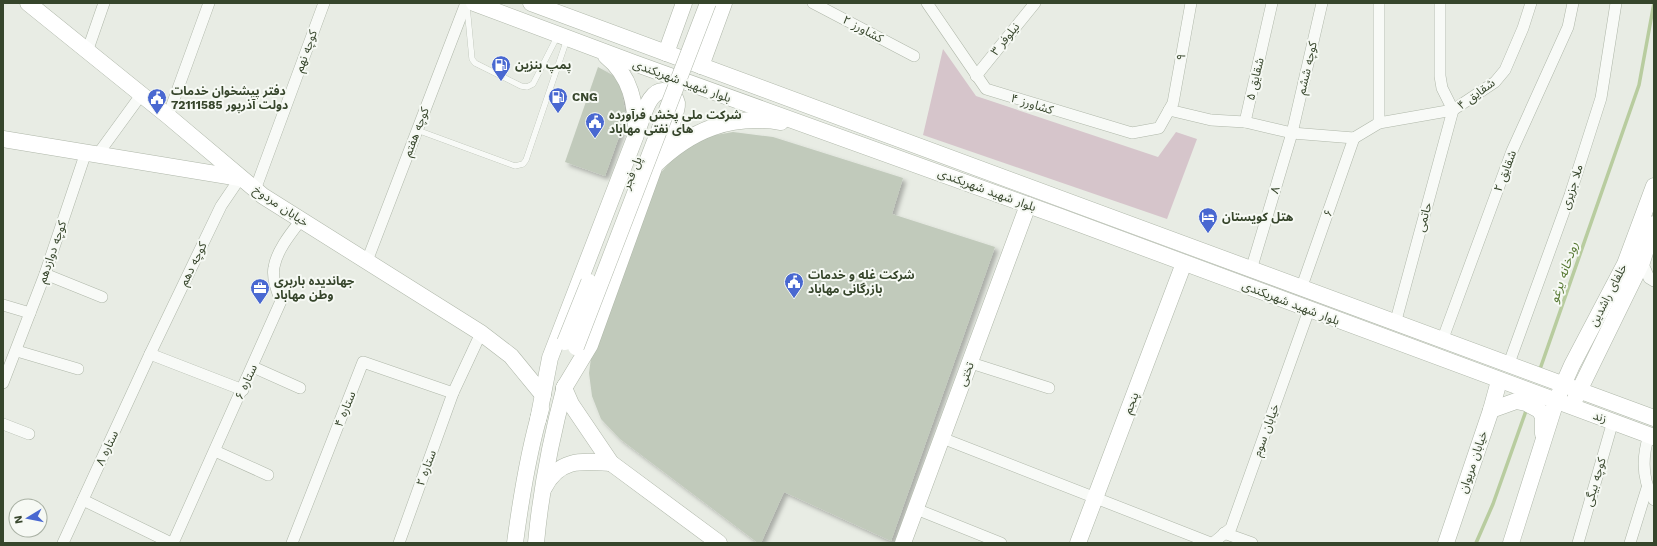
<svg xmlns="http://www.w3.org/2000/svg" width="1657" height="546" viewBox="0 0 1657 546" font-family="'Work Sans','Noto Sans Arabic',sans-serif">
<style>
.green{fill:#d6c5cb}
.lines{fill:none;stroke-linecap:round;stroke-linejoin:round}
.stream{stroke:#b8cc9f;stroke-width:3.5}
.building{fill:#c1cabb;filter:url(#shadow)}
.lane-casing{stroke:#afb7a9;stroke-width:6}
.street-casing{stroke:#afb7a9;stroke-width:12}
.secondary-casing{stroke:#afb7a9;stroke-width:17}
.lane{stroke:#f8faf7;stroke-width:5.5}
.street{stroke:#f8faf7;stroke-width:11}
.secondary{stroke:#fff;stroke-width:16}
.secondary-bridge-casing{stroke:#afb7a9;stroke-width:17;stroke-linecap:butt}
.secondary-bridge{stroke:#fff;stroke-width:16}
.labels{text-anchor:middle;stroke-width:4;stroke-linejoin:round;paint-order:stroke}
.street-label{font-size:12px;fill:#36452b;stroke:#f6f9f4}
.poi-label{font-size:12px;font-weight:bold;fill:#36452b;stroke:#f6f9f4;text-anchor:start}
.water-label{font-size:13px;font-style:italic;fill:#587a34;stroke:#f6f9f4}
</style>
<defs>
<filter id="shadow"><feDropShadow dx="3.5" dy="3.5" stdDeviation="2" flood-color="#0004"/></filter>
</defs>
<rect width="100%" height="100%" fill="#e8ece4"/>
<path class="green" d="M943 49 976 96 1158 157 1176 132 1197 139 1167 219 923 135Z"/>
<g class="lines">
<g class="stream">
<path d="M1539 372 1639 85 1654 3"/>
<path d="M1476 543 1493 504 1527 408"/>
</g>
</g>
<g class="building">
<path d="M598 67 616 77 622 93 626 117 605 176 565 162Z"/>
<path d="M733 132 773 137 903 178 892 214 995 247 891 541 784 492 761 543H758L620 439 601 419 592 396 589 373 592 351 658 176 676 155 710 136Z"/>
</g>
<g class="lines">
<g class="lane-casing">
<g id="lane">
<path d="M467 6 472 59 475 63 521 86 527 87 533 84 558 35"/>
<path d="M417 130 515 166 523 164 526 160 567 39"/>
</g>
</g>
<g class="street-casing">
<g id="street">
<path d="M813 3 914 56"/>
<path d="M927 3 986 89 1132 133 1159 128 1173 103 1191 3"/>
<path d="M1379 3V123"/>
<path d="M87 52 104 3"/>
<path d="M976 76 1035 3"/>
<path d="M1169 110 1211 120 1245 122 1272 3"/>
<path d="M168 116 209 3"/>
<path d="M1245 122 1292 133 1354 138"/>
<path d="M1354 138 1379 123 1453 110 1495 82 1505 70 1523 28 1531 3"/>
<path d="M98 154 141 95"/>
<path d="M255 190 324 3"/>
<path d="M367 261 466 3"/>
<path d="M1642 262 1649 278 1654 281"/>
<path d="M1251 270 1292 133 1322 3"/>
<path d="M45 274 102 297"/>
<path d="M1301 289 1354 138"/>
<path d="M3 305 30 313"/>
<path d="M1395 324 1453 110 1442 88 1440 76V3"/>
<path d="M1442 341 1512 151 1568 27 1573 3"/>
<path d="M17 351 78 369"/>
<path d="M150 354 243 390"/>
<path d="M971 363 1049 388"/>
<path d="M1508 366 1570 195 1601 98 1616 3"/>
<path d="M253 367 300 388"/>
<path d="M3 383 45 274 86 152"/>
<path d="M3 424 29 434"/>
<path d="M1649 435C1642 457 1642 480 1654 500"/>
<path d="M942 438 1211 543"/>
<path d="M215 451 268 475"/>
<path d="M83 500 171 543"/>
<path d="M916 509 1001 543"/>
<path d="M1224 533 1252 543"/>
<path d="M63 543 150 354 221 206 240 178"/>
<path d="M173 543 281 301C277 292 272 277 274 267 277 250 291 233 301 220"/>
<path d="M292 543 363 362 453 393"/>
<path d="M399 543 453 393 481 333"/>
<path d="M1213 543 1231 528 1309 310"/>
<path d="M1578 543 1613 421"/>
<path d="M1630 543 1647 488"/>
</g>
</g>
<g class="secondary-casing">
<g id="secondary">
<path d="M28 3 168 116 263 196 481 333 511 356 543 395"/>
<path d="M474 3 634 63 1061 217 1654 437"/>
<path d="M531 3 1654 418"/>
<path d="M666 53 684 3"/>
<path d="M701 66 724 3"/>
<path d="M638 129C643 118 649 85 668 92 672 93 676 98 677 103 678 114 662 147 657 159"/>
<path d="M3 139 240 178"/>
<path d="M564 388 590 345 655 165C691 130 730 114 781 122"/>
<path d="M564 388 571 404 611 463 719 543"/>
<path d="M1575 399 1642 262 1654 224"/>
<path d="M1491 410 1516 401 1526 403 1539 410 1543 416V434"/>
<path d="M538 420 550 358 636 135C636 104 631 76 606 56"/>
<path d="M544 488C559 458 582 461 611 463"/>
<path d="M515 543C521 498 528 453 541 409"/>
<path d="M536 543C541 489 551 438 565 386"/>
<path d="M903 543 1028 205"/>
<path d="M1078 543 1184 263"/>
<path d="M1446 543 1491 410 1499 381"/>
<path d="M1511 543 1556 401 1572 365 1625 264 1654 186"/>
</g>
</g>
<use href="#lane" class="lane"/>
<use href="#street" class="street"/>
<use href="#secondary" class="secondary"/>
<g class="secondary-bridge-casing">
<g id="secondary-bridge">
<path d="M565 342 589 282"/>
<path d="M576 347 708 3"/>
</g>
</g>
<use href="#secondary-bridge" class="secondary-bridge"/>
</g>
<defs>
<g id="fuel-pin" transform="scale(1)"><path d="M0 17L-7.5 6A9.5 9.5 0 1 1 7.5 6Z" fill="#4968d1" stroke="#f6f9f4"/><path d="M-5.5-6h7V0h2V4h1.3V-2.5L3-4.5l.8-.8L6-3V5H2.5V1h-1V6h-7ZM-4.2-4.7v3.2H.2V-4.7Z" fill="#fff"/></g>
<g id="civic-pin" transform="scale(1)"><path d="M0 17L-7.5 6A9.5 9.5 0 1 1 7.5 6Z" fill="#4968d1" stroke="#f6f9f4"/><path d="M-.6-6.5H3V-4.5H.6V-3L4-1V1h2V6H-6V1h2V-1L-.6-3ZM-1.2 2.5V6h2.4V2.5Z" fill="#fff"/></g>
<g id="hotel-pin" transform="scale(1)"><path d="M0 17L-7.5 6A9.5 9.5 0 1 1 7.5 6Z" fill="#4968d1" stroke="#f6f9f4"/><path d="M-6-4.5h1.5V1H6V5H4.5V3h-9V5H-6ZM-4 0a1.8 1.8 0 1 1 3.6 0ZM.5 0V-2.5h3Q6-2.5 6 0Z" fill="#fff"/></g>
<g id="office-pin" transform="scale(1)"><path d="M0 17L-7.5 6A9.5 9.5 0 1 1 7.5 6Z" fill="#4968d1" stroke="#f6f9f4"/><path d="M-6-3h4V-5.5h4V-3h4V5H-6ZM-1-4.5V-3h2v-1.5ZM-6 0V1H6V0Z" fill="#fff"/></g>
</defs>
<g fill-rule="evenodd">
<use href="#fuel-pin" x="501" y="65"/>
<use href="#fuel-pin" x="558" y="97"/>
<use href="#civic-pin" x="157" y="98"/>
<use href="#civic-pin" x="595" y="122"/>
<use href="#hotel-pin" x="1208" y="217"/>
<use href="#civic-pin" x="794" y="282"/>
<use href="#office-pin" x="260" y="288"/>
</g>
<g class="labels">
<g class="street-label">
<text transform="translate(863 29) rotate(28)" y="4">کشاورز ۲</text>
<text transform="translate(1005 39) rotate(-51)" y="4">نیلوفر ۳</text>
<text transform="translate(306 51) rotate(-70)" y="4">کوچه نهم</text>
<text transform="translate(1181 57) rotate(-79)" y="4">۹</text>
<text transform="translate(1307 68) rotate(-77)" y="4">کوچه ششم</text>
<text transform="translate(1255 79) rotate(-77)" y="4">شقایق ۵</text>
<text transform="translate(682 81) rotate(20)" y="4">بلوار شهید شهریکندی</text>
<text transform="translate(1476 94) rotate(-36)" y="4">شقایق ۴</text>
<text transform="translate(1032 104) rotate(17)" y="4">کشاورز ۴</text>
<text transform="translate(416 132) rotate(-69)" y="4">کوچه هفتم</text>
<text transform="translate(1505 171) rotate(-69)" y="4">شقایق ۲</text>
<text transform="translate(632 173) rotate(-68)" y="4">پل فجر</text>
<text transform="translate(1572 187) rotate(-72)" y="4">ملا جزیری</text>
<text transform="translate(987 190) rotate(20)" y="4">بلوار شهید شهریکندی</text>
<text transform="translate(1275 190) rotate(-73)" y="4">۸</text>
<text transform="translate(281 206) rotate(34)" y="4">خیابان مردوخ</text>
<text transform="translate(1328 213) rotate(-71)" y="4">۶</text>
<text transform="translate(1424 217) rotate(-75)" y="4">حاتمی</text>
<text transform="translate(52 252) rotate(-71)" y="4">کوچه دوازدهم</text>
<text transform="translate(193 264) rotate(-64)" y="4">کوچه دهم</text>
<text transform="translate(1608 295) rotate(-63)" y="4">خلفای راشدین</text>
<text transform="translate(1291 303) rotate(21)" y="4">بلوار شهید شهریکندی</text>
<text transform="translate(966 374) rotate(-69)" y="4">تختی</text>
<text transform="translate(246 382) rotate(-66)" y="4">ستاره ۶</text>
<text transform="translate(1131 403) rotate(-69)" y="4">پنجم</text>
<text transform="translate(345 409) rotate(-68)" y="4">ستاره ۴</text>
<text transform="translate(1600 417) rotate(20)" y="4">زند</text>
<text transform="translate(1266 430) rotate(-70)" y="4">خیابان سوم</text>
<text transform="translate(107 448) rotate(-65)" y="4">ستاره ۸</text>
<text transform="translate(1473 462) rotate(-71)" y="4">خیابان مریوان</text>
<text transform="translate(426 468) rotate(-70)" y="4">ستاره ۲</text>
<text transform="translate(1595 482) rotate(-74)" y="4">کوچه بیگی</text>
</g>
<g class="poi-label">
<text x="515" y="69">پمپ بنزین</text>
<text x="171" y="95">دفتر پیشخوان خدمات<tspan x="171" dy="14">دولت آذرپور 72111585</tspan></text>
<text x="572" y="101">CNG</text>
<text x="609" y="119">شرکت ملی پخش فرآورده<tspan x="609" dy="14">های نفتی مهاباد</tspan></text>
<text x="1222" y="221">هتل کویستان</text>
<text x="808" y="279">شرکت غله و خدمات<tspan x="808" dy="14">بازرگانی مهاباد</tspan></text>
<text x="274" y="285">جهاندیده باربری<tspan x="274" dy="14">وطن مهاباد</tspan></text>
</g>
<g class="water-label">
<text transform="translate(1563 272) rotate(-71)" y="5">رودخانه یرغو</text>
</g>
</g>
<rect width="1657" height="546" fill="none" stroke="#36452b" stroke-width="8"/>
<g transform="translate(28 518) rotate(260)"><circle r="19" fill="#f6f9f4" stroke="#a9b1a4"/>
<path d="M0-3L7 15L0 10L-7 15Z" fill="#4968d1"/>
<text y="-6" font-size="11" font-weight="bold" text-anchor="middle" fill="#36452b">N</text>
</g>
</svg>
